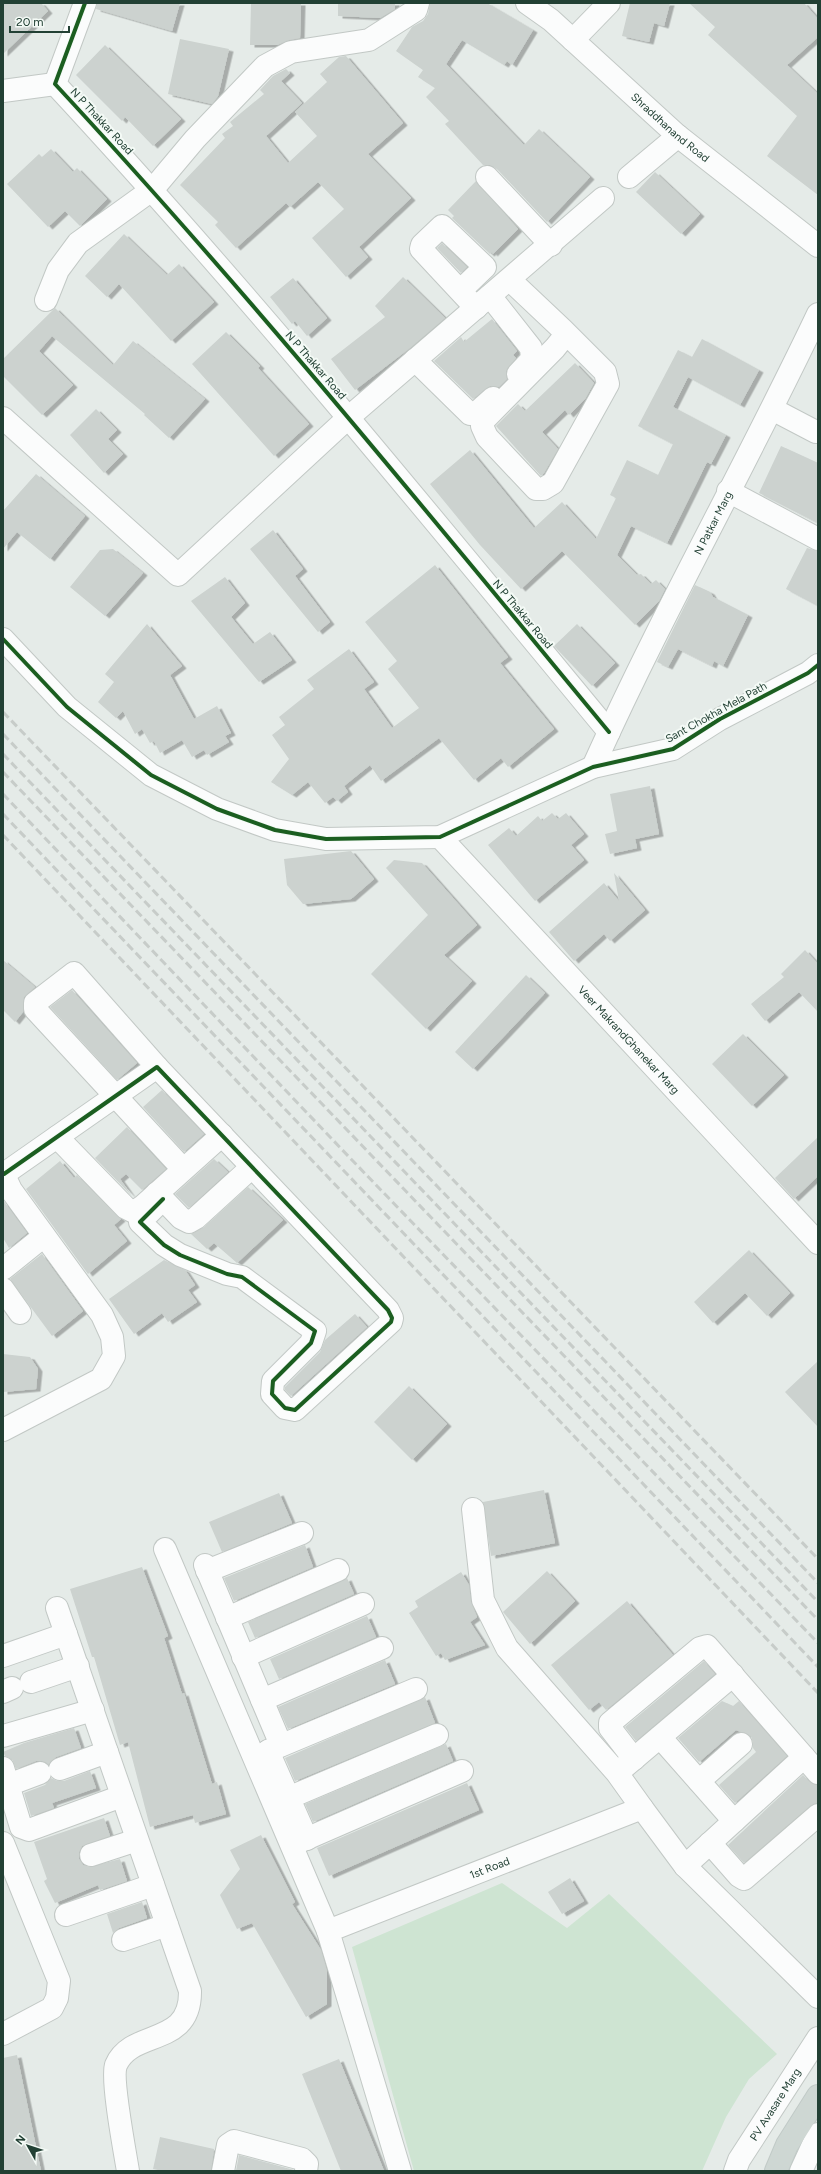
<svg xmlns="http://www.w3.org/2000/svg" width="821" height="2174" viewBox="0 0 821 2174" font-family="Figtree,sans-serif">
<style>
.green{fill:#cee4d2}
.building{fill:#ccd2cf;filter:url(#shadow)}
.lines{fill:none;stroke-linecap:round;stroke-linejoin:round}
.minor-casing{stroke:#c2c8c5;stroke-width:24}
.major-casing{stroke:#c1cac7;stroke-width:24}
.minor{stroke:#fbfcfc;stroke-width:22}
.major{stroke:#ced7d3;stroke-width:22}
.rail{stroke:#c7ccc9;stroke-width:3;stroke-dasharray:8 4;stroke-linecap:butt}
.cycleway-casing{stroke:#f4faf6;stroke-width:6}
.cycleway{stroke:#1b5e20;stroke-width:4}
.labels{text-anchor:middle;stroke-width:4;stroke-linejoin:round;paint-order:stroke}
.street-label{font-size:11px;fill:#224034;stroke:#f4faf6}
</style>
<defs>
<filter id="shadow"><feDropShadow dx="4.5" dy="2.5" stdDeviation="0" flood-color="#0004"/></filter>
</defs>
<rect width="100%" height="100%" fill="#e5ebe8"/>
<path class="green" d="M502 1883 567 1928 609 1894 777 2054 749 2079 726 2117 702 2171H414L352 1947Z"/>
<g class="building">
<path d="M3 3H41L48 11 3 54Z"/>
<path d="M97 3H180L172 31 96 9Z"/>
<path d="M251 3H301L300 38 289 40 277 45H250Z"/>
<path d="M338 3H395V9L380 18 338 16Z"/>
<path d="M430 3H487L533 30 512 65 507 61 504 65 462 40 446 64 524 145 539 129 590 177 547 222 496 168 490 165H483L445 124 449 121 426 97 435 88 418 77 423 70 396 51 412 27 423 21 428 14Z"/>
<path d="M630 3H670L664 26 654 23 649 42 622 36Z"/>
<path d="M689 3H804L818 19V37L787 65 818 94V195L767 156 797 116 708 35 715 27Z"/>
<path d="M180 39 229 49 218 96 212 104 168 94Z"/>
<path d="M105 45 181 119 153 146 125 117 122 121 76 75Z"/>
<path d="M346 56 403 123 368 154 411 198 359 247 368 257 346 277 312 238 344 209 318 182 290 207 286 203 236 248 215 225 218 222 180 185 225 138 222 134 233 126 230 122 264 94 260 90 273 76 286 69 290 73 281 81 302 103 266 136 288 163 317 136 295 112 327 82 320 74 339 57Z"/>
<path d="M51 149 73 172 77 168 107 199 80 226 65 211 48 227 7 184 39 154 42 157Z"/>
<path d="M655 172 700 214 681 234 636 192Z"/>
<path d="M476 181 518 229 493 254 492 252 490 254 452 218 454 216 448 210Z"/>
<path d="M124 234 167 275 179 264 214 302 171 341 119 284 107 297 85 276Z"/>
<path d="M442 243 467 267 461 273 437 248Z"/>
<path d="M403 277 445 318 410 348 355 390 331 359 385 317 375 306Z"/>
<path d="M293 278 327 318 307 336 295 321 292 324 270 297Z"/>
<path d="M55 308 113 365 133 341 205 399 169 438 144 415 145 414 52 336 39 351 73 385 42 415 3 376V359Z"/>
<path d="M492 319 517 351 513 355 516 358 506 371 507 379 499 387 490 386 473 399 434 361 461 337 464 342Z"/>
<path d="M226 332 260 366 258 368 309 424 274 456 192 364Z"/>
<path d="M702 339 759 370 740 405 688 377 673 407 726 435 711 464 707 462 667 543 631 526 617 555 637 575 641 574 651 584 656 580 665 589 659 601 635 625 562 551 521 589 480 545 430 484 470 450 534 528 562 502 596 539 616 498 610 495 627 460 658 475 673 444 638 426 678 350 692 357Z"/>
<path d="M575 363 594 383 585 399 569 415 565 410 542 432 558 449 544 473 541 476 496 426 518 404 525 411Z"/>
<path d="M96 409 117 430 108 439 123 454 104 473 70 435Z"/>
<path d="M781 446 818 463V523L759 493Z"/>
<path d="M36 474 85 516 50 559 17 532 3 549V511Z"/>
<path d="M273 530 303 569 295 576 330 622 318 632 250 549Z"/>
<path d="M807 548 818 551V606L786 589Z"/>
<path d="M113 549 143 573 105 616 70 587 100 550Z"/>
<path d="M435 565 508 657 500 663 554 729 508 767 501 758 474 780 439 738 381 781 370 765 344 786 348 792 337 801 333 797 325 803 308 782 292 795 271 782 289 759 272 735 285 725 279 717 314 689 307 680 349 649 374 682 364 689 392 728 419 708 388 669 397 661 365 622Z"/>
<path d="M225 577 245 603 231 617 253 644 270 632 292 660 259 682 191 601Z"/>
<path d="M695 585 710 592 713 597 748 615 723 666 714 661 712 666 678 649 668 667 657 662Z"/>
<path d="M147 624 182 666 170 675 194 719 217 706 231 733 225 736 229 742 207 755 204 750 192 757 182 740 160 753 154 741 150 743 142 729 135 734 123 711 116 718 98 702 114 682 105 674Z"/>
<path d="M577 624 615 663 592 686 554 646Z"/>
<path d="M650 786 659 834 635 839 637 848 610 854 605 834 617 831 610 794Z"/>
<path d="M552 813 558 819 566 813 584 834 571 845 584 860 535 901 488 845 509 828 516 836 538 816 542 821Z"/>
<path d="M351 851 374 879 351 899 303 904 287 885 284 859Z"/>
<path d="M394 860 422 863 477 925 444 955 472 981 426 1029 371 974 428 915 386 868Z"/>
<path d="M614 873 645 910 610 941 604 934 574 961 549 932 604 883 619 901Z"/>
<path d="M805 950 818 964V1012L799 992 765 1021 751 1004 784 977 781 974Z"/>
<path d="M3 960 35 987 24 997 23 1012 15 1022 3 1010Z"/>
<path d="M526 975 545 993 473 1069 455 1052Z"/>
<path d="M72 990 137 1063 117 1080 50 1007Z"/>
<path d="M743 1034 784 1075 752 1106 712 1064Z"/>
<path d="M162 1090 204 1134 184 1152 143 1107Z"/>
<path d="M127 1127 166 1169 142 1190 126 1174 120 1179 132 1196 95 1158Z"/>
<path d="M818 1137V1176L794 1199 775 1178Z"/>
<path d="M214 1159 228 1172 189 1208 175 1194Z"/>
<path d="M60 1161 74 1178 77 1175 121 1219 114 1225 127 1241 88 1274 26 1189Z"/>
<path d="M248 1187 283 1220 237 1263 214 1243 207 1249 191 1234 204 1227Z"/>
<path d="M3 1200 27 1233 9 1248 3 1238Z"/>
<path d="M749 1250 790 1293 767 1316 745 1293 713 1323 694 1302Z"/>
<path d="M42 1254 83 1311 52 1336 10 1279Z"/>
<path d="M164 1260 185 1270 195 1285 188 1290 197 1302 168 1322 162 1313 134 1334 109 1299Z"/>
<path d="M355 1314 367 1327 291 1396 285 1390V1387L320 1352 325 1340Z"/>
<path d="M3 1354 30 1357 38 1369 36 1389 3 1392Z"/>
<path d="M818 1361V1427L785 1392Z"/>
<path d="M409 1386 447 1424 412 1460 374 1422Z"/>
<path d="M544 1490 555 1543 491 1556 483 1502Z"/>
<path d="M279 1493 292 1523 222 1552 209 1522Z"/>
<path d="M305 1545 313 1567 234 1601 224 1578Z"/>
<path d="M142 1567 168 1636 164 1638 182 1694 184 1693 212 1784 217 1782 226 1814 195 1823 193 1815 150 1827 128 1742 120 1745 94 1657H92L70 1589Z"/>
<path d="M547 1571 575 1601 530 1644 503 1612Z"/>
<path d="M461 1572 469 1585 471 1602 477 1617 470 1622 485 1645 445 1660 441 1653 436 1656 409 1613 418 1607 415 1601Z"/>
<path d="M347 1578 354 1594 255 1638 248 1622Z"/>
<path d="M627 1601 673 1655 606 1710 599 1702 589 1710 551 1665Z"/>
<path d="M367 1616 376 1637 279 1679 270 1659Z"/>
<path d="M385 1660 395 1684 288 1729 278 1707Z"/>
<path d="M704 1661 715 1674 636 1741 625 1727Z"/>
<path d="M425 1697 435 1723 295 1781 285 1758Z"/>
<path d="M722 1701 733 1706 739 1701 787 1756 735 1803 719 1785 756 1752 753 1748V1742L751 1736 736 1730 699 1762 678 1738Z"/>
<path d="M74 1728 81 1748 56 1757 49 1764 42 1761H36L16 1769 12 1759 5 1756 3 1752 24 1743Z"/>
<path d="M446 1744 453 1761 313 1822 305 1804Z"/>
<path d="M90 1771 96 1788 52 1803 54 1808 31 1816 24 1793 45 1785 51 1778 57 1781H64Z"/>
<path d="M803 1775 809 1781 818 1785V1803L810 1806 744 1863 728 1845Z"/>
<path d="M467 1783 479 1810 329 1876 317 1848Z"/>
<path d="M104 1818 110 1836 82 1846 79 1852V1859L83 1865 89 1867 120 1859 127 1881 100 1890 98 1885 55 1903 44 1881 47 1879 34 1842Z"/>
<path d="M261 1835 295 1902 292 1904 321 1950 327 1971V2004L306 2017 252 1923 237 1929 220 1895 240 1869 230 1850Z"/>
<path d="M570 1878 584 1901 562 1914 548 1892Z"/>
<path d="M142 1902 147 1918 119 1928 113 1933 107 1914Z"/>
<path d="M17 2055 41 2171H3V2058Z"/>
<path d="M339 2059 384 2171H341L302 2074Z"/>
<path d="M160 2137 214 2149 211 2171H163L153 2169Z"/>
<path d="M239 2155 294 2170V2171H236Z"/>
</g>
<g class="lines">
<g class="minor-casing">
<g id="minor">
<path d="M85 3 55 84C249 293 428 513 609 732"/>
<path id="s1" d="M527 3 551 20 678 136 818 246"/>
<path d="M573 40 609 3"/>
<path d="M3 91 55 84"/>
<path d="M487 177 551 245"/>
<path d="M629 177 678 136"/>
<path d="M510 280 563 330V338L555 348 484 420 482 426 487 437 536 489H543L553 483 608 384 605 372 563 330"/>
<path d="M460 291 485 267 442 226 422 245 421 249 476 308"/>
<path d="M490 296 531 348 532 359 518 374"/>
<path d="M46 300 58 270 78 243 153 189 195 139 265 66 291 52 369 40 416 10 418 3"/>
<path d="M415 360 470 414H475L493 398"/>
<path d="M772 409 816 432"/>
<path d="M3 418 178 575 349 417 603 198"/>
<path d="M728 491 818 539"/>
<path d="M3 639 67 707 151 775 217 809 275 830 326 839 440 837 593 767 673 749 720 719 808 673 818 665"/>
<path id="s2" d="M593 767C662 613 746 466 818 314"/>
<path id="s3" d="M440 837 818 1243"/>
<path d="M157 1067 74 973 35 1003V1009L183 1169"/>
<path d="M57 1137 126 1208 134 1212 143 1206 222 1135"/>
<path d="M3 1173 11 1190 102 1315 112 1337 114 1356 101 1379 3 1430"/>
<path d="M4 1174 157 1067 388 1310 392 1318 391 1322 295 1410 285 1408 272 1394 273 1381 311 1343 315 1331 242 1277 227 1274 180 1255 164 1245 140 1222 163 1199"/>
<path d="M157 1193 181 1218 189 1222 196 1218 252 1167"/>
<path d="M3 1269 44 1236"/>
<path d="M3 1289 20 1313"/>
<path d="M473 1509 483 1600 507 1648 617 1773 642 1808"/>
<path d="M165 1549 328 1931"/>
<path d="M205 1565 281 1745"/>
<path d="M207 1571 302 1533"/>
<path d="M57 1608 190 1991C191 2048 132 2028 116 2065 111 2078 125 2153 128 2171"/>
<path d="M227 1618 338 1570"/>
<path d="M3 1656 66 1634"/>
<path d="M243 1657 363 1604"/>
<path d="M31 1682 78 1666"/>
<path d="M3 1692 12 1688"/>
<path d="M262 1700 382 1648"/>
<path d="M3 1736 93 1710"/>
<path d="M660 1737 734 1821"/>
<path d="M268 1751 416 1689"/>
<path d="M268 1751 307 1839"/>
<path d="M634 1759 610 1728V1723L700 1648 707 1646 818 1773"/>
<path d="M3 1768 21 1827 29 1830 122 1796"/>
<path d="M623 1768 733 1675"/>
<path d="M60 1769 107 1752"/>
<path d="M699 1781 741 1744"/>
<path d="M8 1785 40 1773"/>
<path d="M288 1798 437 1735"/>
<path d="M3 1843 59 1981 57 1998 52 2008 3 2034"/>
<path d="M710 1843 739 1876 744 1879 818 1815"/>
<path d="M292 1845 462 1771"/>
<path d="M91 1855 137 1840"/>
<path d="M685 1866 804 1757"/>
<path d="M66 1915 153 1885"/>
<path d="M123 1940 167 1925"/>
<path d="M223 2171 228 2145 234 2141 302 2159 307 2164 306 2171"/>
<path id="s4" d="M400 2171 328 1931 642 1808 685 1866 818 1997"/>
<path id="s5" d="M735 2171 739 2160 818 2038"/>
<path d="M801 2171 818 2134"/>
</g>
</g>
<g class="major-casing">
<path id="major" d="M776 2171 787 2145 818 2096"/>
</g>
<use href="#minor" class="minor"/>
<use href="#major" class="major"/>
<g class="rail">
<path d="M3 712 818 1559"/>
<path d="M3 734 818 1583"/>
<path d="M3 754 818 1602"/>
<path d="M3 772 818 1620"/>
<path d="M3 794 351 1159 818 1643"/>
<path d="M3 814 818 1667"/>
<path d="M3 835 818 1693"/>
</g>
<g class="cycleway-casing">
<g id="cycleway">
<path d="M85 3 55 84C249 293 428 513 609 732"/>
<path d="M3 639 67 707 151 775 217 809 275 830 326 839 440 837 593 767 673 749 720 719 808 673 818 665"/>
<path d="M3 1173 4 1174 157 1067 388 1310 392 1318 391 1322 295 1410 285 1408 272 1394 273 1381 311 1343 315 1331 242 1277 227 1274 180 1255 164 1245 140 1222 163 1199"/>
</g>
</g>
<use href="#cycleway" class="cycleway"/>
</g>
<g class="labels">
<g class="street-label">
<text transform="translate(102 121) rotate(47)" y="4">N P Thakkar Road</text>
<text dy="4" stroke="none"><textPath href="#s1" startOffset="190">Shraddhanand Road</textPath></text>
<text transform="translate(316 365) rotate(49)" y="4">N P Thakkar Road</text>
<text dy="4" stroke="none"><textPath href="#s2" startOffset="272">N Patkar Marg</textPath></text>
<text transform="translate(523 614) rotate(50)" y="4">N P Thakkar Road</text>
<text transform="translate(716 712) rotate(-29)" y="4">Sant Chokha Mela Path</text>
<text dy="4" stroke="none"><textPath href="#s3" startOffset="277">Veer MakrandGhanekar Marg</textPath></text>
<text dy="4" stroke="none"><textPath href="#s4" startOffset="424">1st Road</textPath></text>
<text dy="4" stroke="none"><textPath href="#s5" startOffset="78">PV Avasare Marg</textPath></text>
</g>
</g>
<rect width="821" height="2174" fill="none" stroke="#224034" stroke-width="8"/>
<g transform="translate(28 2146) rotate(309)" stroke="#f4faf6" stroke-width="3" paint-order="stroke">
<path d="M0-3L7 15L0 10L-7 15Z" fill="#224034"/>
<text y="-6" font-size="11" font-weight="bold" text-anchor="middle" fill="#224034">N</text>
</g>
<path d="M10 26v6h59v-6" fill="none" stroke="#224034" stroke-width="2"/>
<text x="16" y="26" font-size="12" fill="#224034" stroke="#f4faf6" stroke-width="3" paint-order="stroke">20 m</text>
</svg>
